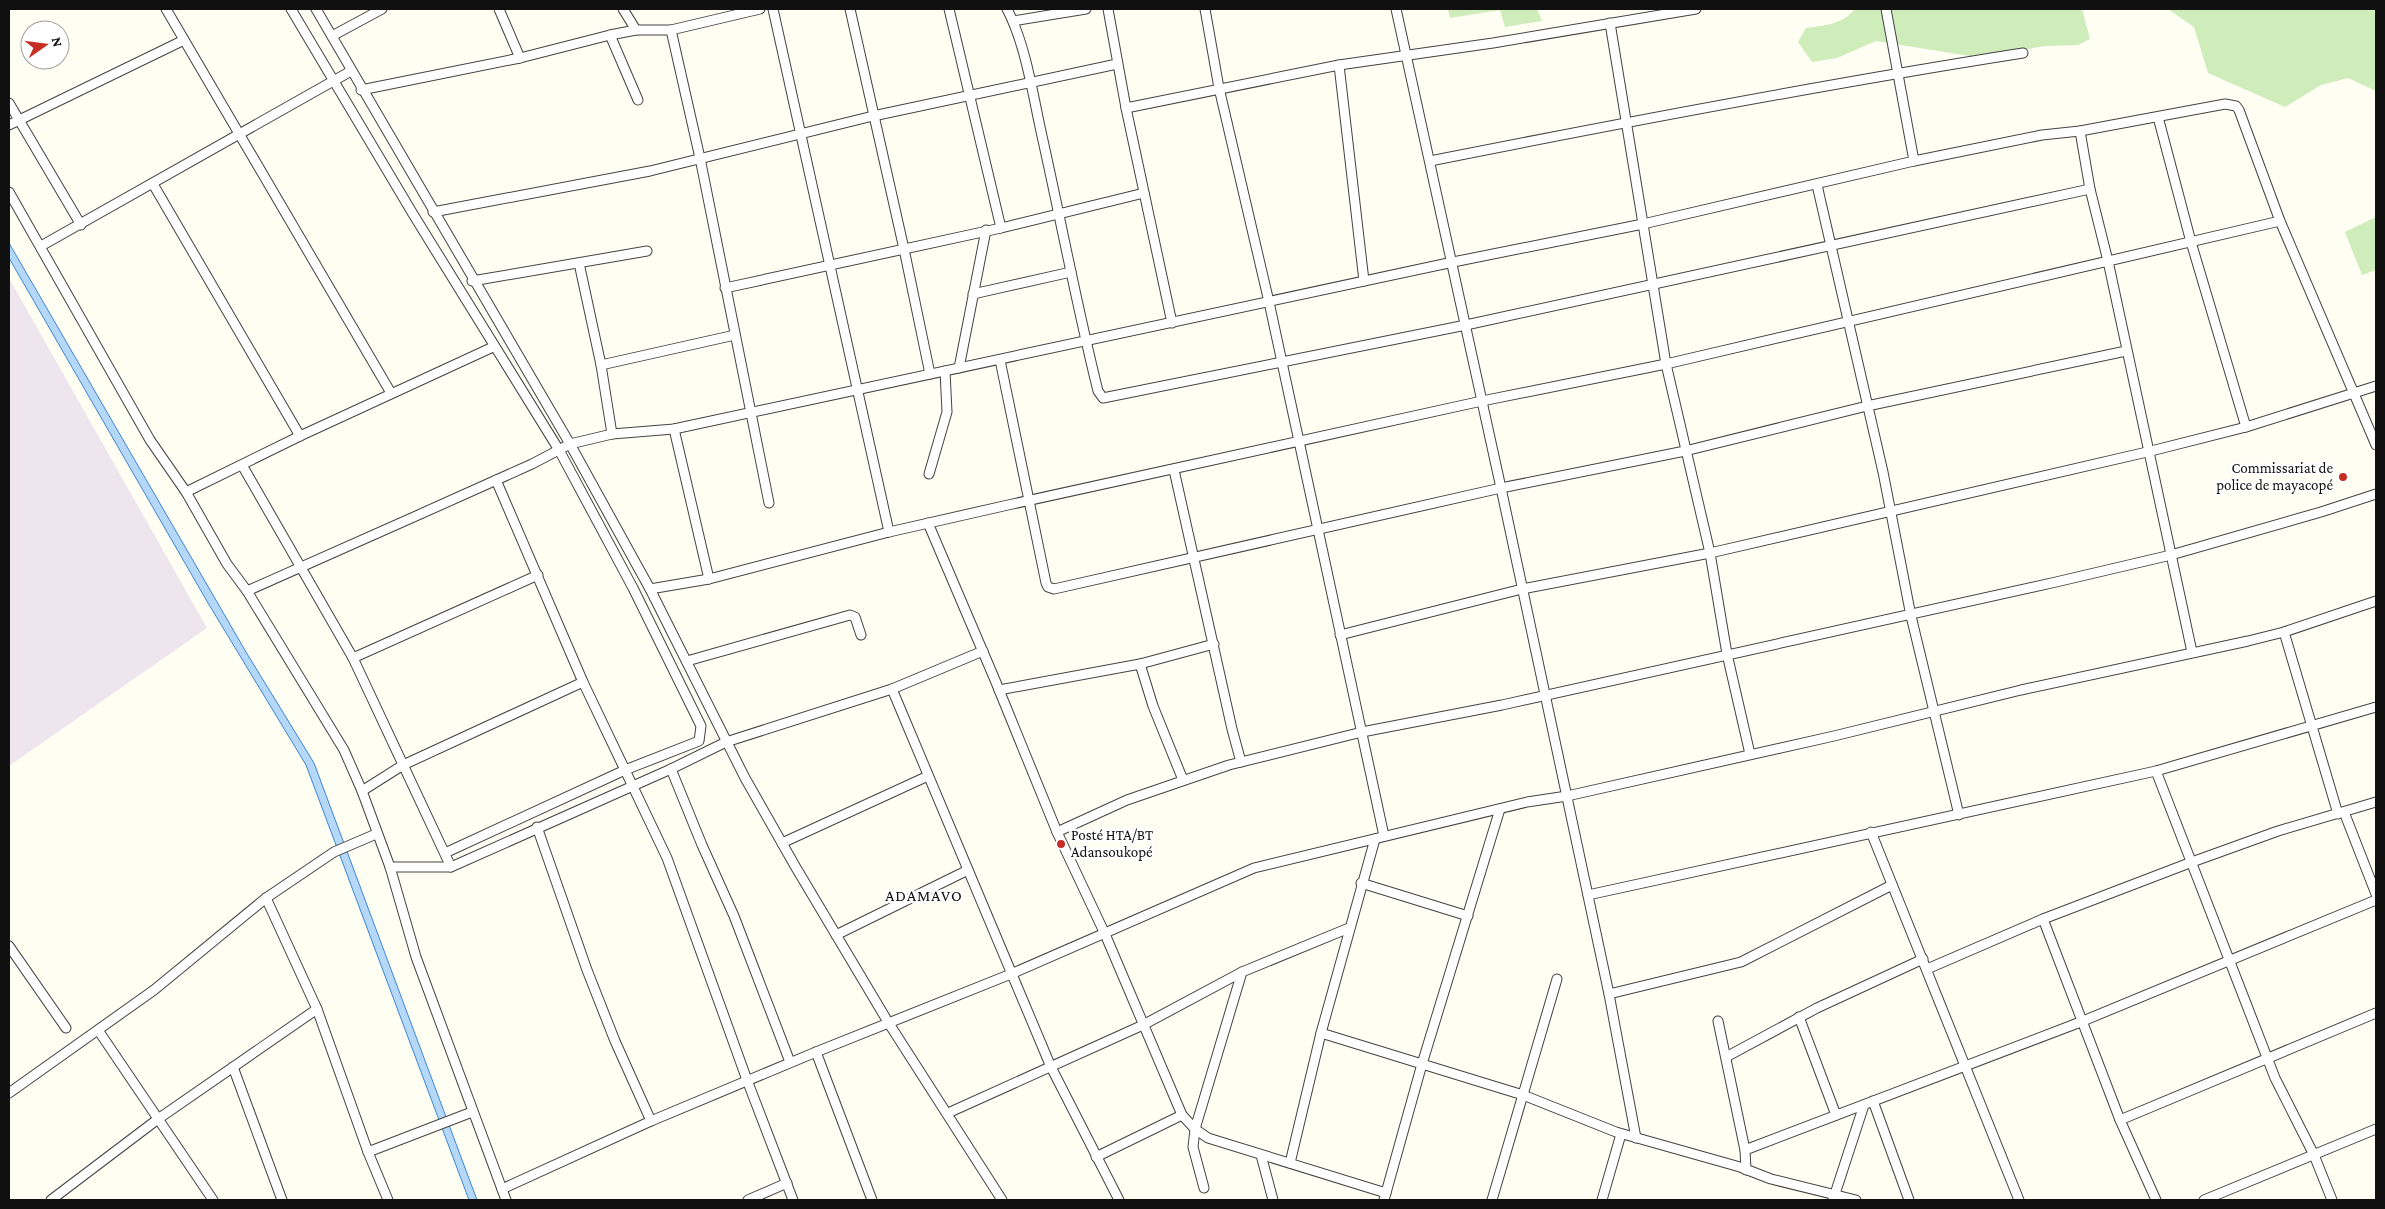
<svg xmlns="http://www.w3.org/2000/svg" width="2385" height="1209" viewBox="0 0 2385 1209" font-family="'Crimson Pro',serif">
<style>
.industrial{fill:#efe5ef}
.green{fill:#cfecbb}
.water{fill:#b6d8f8;stroke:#3b85d1}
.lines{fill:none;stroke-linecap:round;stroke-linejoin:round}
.minor-casing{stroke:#434343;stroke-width:11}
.minor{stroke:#fff;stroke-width:9}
.poi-dot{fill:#c62d23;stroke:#fff;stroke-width:2}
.labels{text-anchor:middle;stroke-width:5;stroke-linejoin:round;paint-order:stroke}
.poi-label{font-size:15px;fill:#101010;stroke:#fff;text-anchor:end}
.neighbourhood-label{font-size:16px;letter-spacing:1px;fill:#101010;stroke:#fff}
</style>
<rect width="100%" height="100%" fill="#fffef3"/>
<path class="industrial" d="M9 278 207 628 9 766Z"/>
<g class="green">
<path d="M1448 9H1537L1542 21 1505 27 1500 10 1450 18Z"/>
<path d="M1854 9H2082L2090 39 2078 45 2044 46 1982 58 1876 41 1837 58 1812 62 1798 42 1806 28C1822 26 1845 24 1854 9Z"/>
<path d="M2168 9H2376V91L2348 78 2321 85 2285 107 2208 73 2194 27Z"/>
<path d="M2376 217V270L2362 275 2345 232Z"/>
</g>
<path class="water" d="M9 243 246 652 314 763 477 1200H469L306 765 208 603 9 258Z"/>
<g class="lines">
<g class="minor-casing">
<g id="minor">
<path d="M166 9 391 393"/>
<path d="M291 9 413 214 559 450 633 588 701 726 699 741 625 770 445 853"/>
<path d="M316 9 570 444 650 589 745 778 795 866 888 1022 1002 1200"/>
<path d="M499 9 520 58"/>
<path d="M623 9 636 30"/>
<path d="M773 9 889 532"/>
<path d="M850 9 904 249 930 374"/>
<path d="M949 9 1001 228"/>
<path d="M1007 9C1026 45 1033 96 1042 136 1061 221 1077 307 1098 391L1103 398 1466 325 2090 189"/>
<path d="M1108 9 1126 108 1172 323"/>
<path d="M1205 9 1219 88 1269 302 1384 836"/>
<path d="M1396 9 1501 488 1609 994 1636 1138"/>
<path d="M1886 9 1914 161"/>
<path d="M1013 21 1086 9"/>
<path d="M1610 23 1666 364 1710 553 1727 654 1750 754"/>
<path d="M671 30 700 158 769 503"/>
<path d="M610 35 638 100"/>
<path d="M332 36 382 9"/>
<path d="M1339 65 1364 281"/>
<path d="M361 90 520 58 610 35 636 30H671L760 9"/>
<path d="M9 103 81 225"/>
<path d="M1126 108 1339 65 1493 43 1696 9"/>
<path d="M2158 117 2191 242 2246 427"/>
<path d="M9 125 184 40"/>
<path d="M2080 131 2090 189 2108 261 2192 652"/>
<path d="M1430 161C1626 122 1825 84 2023 53"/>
<path d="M153 184 300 436"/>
<path d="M1817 185 1883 472 1911 616 1959 815"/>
<path d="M9 192 150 440 186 492 227 564 247 591 344 750 362 791 390 867 416 957 506 1200"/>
<path d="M433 212 650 171 873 116 1117 64"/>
<path d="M41 246 351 71"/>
<path d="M579 263 601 365 612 434"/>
<path d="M472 281 647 251"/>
<path d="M725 288 1001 228 1144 193"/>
<path d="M973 294 1071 272"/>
<path d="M1000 360 1046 583 1048 587 1054 589 1501 488 1685 451 1867 406 2126 351"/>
<path d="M601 365 735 335"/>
<path d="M959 368 986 230"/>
<path d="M674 429 709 579"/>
<path d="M242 465 353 658 451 867"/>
<path d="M1174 470 1232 729 1241 762"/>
<path d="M929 474 947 412 945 371"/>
<path d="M496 480 583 682 667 858 747 1080 793 1200"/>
<path d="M186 492 300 436 493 347"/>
<path d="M928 523 995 680 1057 832 1105 934 1182 1115 1195 1129 1208 1138 1386 1193"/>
<path d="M650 589 709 579 889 532 1008 505 1482 401 1666 364 2280 221"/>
<path d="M247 591 416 516 532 464 570 444 612 434 674 429 1453 262 1643 224 1914 161 2042 135 2080 131 2225 104 2236 106 2239 110 2280 221 2376 445"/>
<path d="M2284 632 2338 814"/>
<path d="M1340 635 1522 589 1710 553 2147 452 2246 427 2376 386"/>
<path d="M353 658 538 575"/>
<path d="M687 661 850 615 855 617 861 635"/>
<path d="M1140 664 1153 706 1183 780"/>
<path d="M892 689 1051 1067 1119 1200"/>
<path d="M999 690 1140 664 1214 644"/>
<path d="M671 769 702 845 734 916 790 1062"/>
<path d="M2156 771 2275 1078 2314 1155 2332 1200"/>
<path d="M362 791 403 765 583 682"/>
<path d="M2344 812 2376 894"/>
<path d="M537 827 587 970 615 1041 651 1121"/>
<path d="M1057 832 1127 800 1229 765 1362 732 1502 705 2056 582 2171 555 2321 512 2376 494"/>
<path d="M1871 832 2019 1200"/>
<path d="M782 843 928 776"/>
<path d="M390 867H451L671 769 726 742 892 689 983 651"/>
<path d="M1361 883 1468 916"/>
<path d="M1588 895 2156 771 2376 707"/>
<path d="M266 898 317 1009 368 1152 388 1200"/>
<path d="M2043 919 2120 1120 2156 1200"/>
<path d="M836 935 968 870"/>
<path d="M9 946 66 1028"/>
<path d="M1927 969 2043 919 2192 862 2278 831 2376 802"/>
<path d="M1609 994 1741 962 1892 885"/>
<path d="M1799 1017 1836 1115"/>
<path d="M1718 1021 1745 1150 1746 1170"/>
<path d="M98 1030 213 1200"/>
<path d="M1321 1033 1523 1095 1616 1132 1740 1167 1771 1179 1856 1200"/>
<path d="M816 1052 872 1200"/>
<path d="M1726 1057 1817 1008 1923 959"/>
<path d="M233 1067 282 1200"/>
<path d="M9 1093 154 990 266 898 334 852 376 834"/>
<path d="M1873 1101 1909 1200"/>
<path d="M948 1113 1143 1025 1242 972 1349 928"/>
<path d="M2120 1120 2376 1013"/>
<path d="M1745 1150 2078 1023 2376 900"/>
<path d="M368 1152 472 1112"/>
<path d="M1261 1155 1273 1200"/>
<path d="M1096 1157 1182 1115"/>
<path d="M1290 1163 1321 1033 1375 839"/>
<path d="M1204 1188 1193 1147 1195 1129 1242 972"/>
<path d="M502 1189 651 1121 816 1052 1011 974 1254 868 1527 802 1567 796 1834 736 2021 690 2248 641 2284 632 2376 601"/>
<path d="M51 1200 158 1119 317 1009"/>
<path d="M748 1200 787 1183"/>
<path d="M1384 1200 1422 1064 1500 809"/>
<path d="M1492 1200 1557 979"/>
<path d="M1602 1200 1621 1134"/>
<path d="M1833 1200 1864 1105"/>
<path d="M2204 1200 2376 1129"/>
</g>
</g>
<use href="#minor" class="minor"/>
</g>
<g class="poi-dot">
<circle cx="2343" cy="477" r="5"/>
<circle cx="1061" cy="844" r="5"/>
</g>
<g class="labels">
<g class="poi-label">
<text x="2333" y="473">Commissariat de<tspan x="2333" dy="17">police de mayacopé</tspan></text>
<text x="1071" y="840" text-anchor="start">Posté HTA/BT<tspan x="1071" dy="17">Adansoukopé</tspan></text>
</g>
<g class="neighbourhood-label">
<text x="924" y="901">ADAMAVO</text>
</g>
</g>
<rect width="2385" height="1209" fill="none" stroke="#101010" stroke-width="20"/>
<g transform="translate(45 45) rotate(76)"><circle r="24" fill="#ffffff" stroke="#9f9f9f"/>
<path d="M0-4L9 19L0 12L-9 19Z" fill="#c62d23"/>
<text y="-8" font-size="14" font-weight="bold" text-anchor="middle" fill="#101010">N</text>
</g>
</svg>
